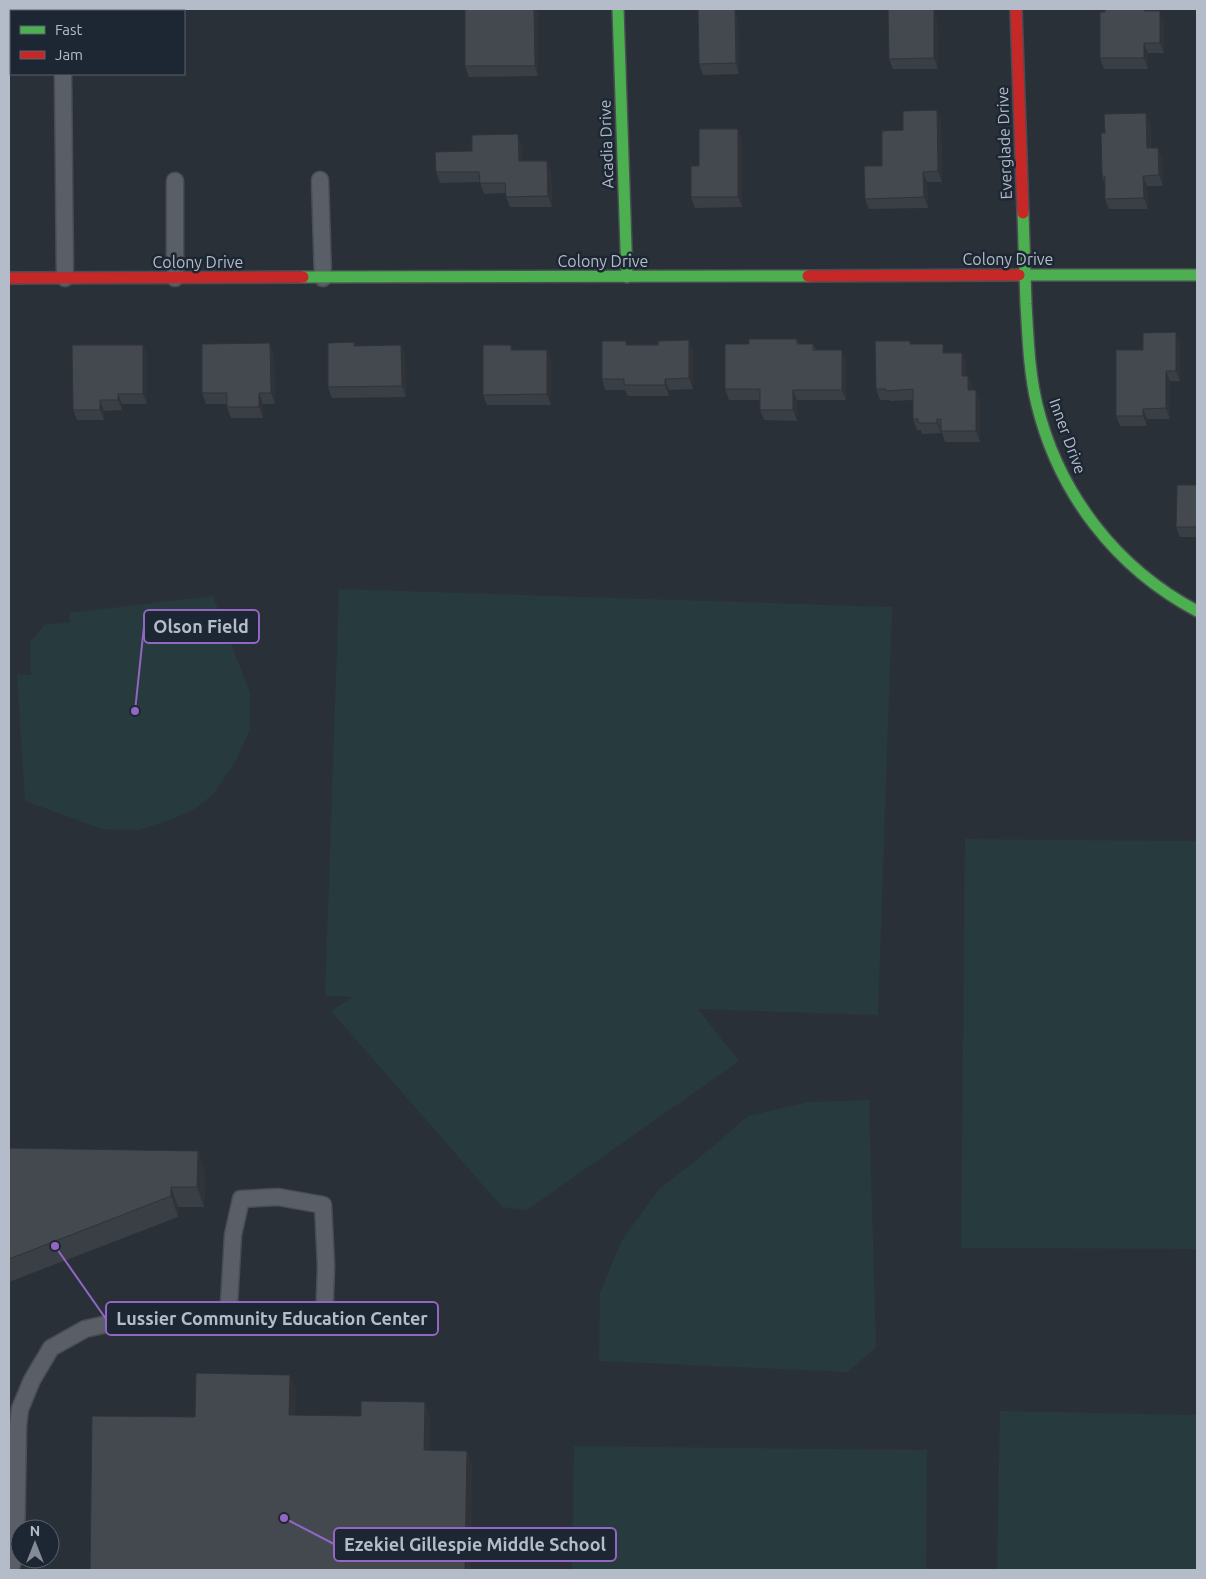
<svg xmlns="http://www.w3.org/2000/svg" width="1206" height="1579" viewBox="0 0 1206 1579" font-family="Ubuntu,sans-serif">
<style>
.green{fill:#273a3e}
.lines{fill:none;stroke-linecap:round;stroke-linejoin:round}
.lane-casing{stroke:#484c53;stroke-width:19}
.fast-casing{stroke:#484c53;stroke-width:14}
.jam-casing{stroke:#484c53;stroke-width:14}
.lane{stroke:#5a5e66;stroke-width:16}
.fast{stroke:#4caf50;stroke-width:11}
.jam{stroke:#c62828;stroke-width:11}
.wall{fill:#3a3f45}
.shaded-wall{fill:#303338}
.building{fill:#444950;stroke:#303338}
.labels{text-anchor:middle;stroke-width:5;stroke-linejoin:round;paint-order:stroke}
.street-label{font-size:16px;fill:#b4bcc9;stroke:#1d2633}
.leader{fill:none;stroke:#9266c3;stroke-width:2}
.callout-dot{fill:#9266c3;stroke:#1d2633;stroke-width:2}
.callout{fill:#1d2633;stroke:#9266c3;stroke-width:2}
.callout-label{font-size:18px;text-anchor:middle;font-weight:bold;fill:#b4bcc9}
</style>
<rect width="100%" height="100%" fill="#2a3038"/>
<g class="green">
<path d="M339 589 892 607 878 1015 698 1009 739 1061 527 1210 502 1207 331 1011 353 997 325 996Z"/>
<path d="M213 596 250 693V729L236 761 213 794 196 808 171 820 138 830 102 829 25 801 17 674 31 675 30 642 45 625 70 622 69 613Z"/>
<path d="M965 839 1197 841V1249L961 1248Z"/>
<path d="M869 1100 876 1347 848 1372 599 1361 600 1292 622 1240 659 1189 709 1150 748 1116 809 1102Z"/>
<path d="M1000 1411 1197 1415V1570H997Z"/>
<path d="M574 1446 927 1450 926 1570H572Z"/>
</g>
<g class="lines">
<g class="lane-casing">
<g id="lane">
<path d="M63 9V11"/>
<path d="M63 74 65 278"/>
<path d="M320 180 323 278"/>
<path d="M175 278V181"/>
<path d="M10 1570 16 1552 18 1426 20 1409 32 1380 51 1348 85 1329 121 1321H228L324 1326 326 1266 323 1205 278 1197 241 1199 233 1235 228 1321"/>
</g>
</g>
<g class="fast-casing">
<g id="fast">
<path d="M618 9 627 277"/>
<path d="M1023 213C1024 243 1025 273 1026 304 1028 337 1029 372 1037 405 1059 494 1116 568 1197 611"/>
<path d="M1019 275H1197"/>
<path d="M303 277 808 276"/>
</g>
</g>
<g class="jam-casing">
<g id="jam">
<path d="M1016 9 1023 213"/>
<path d="M808 276 1019 275"/>
<path d="M9 278 303 277"/>
</g>
</g>
<use href="#lane" class="lane"/>
<use href="#fast" class="fast"/>
<use href="#jam" class="jam"/>
</g>
<g class="wall">
<path d="M465 9H538V76L469 77 465 66Z"/>
<path d="M1148 9V11L1164 21V53H1148V69H1104L1100 58Z"/>
<path d="M738 19 739 74 703 75 699 64Z"/>
<path d="M937 19 938 69H893L889 59Z"/>
<path d="M937 110 941 121 942 182H927L928 208 869 209 865 199 882 166 903 130Z"/>
<path d="M1150 124 1151 148H1158L1162 159 1163 186H1147L1148 209H1109L1105 199V185L1102 176 1105 133Z"/>
<path d="M742 140V207L695 208 691 197Z"/>
<path d="M522 145V161L551 171 552 207H510L506 197V193L484 194 480 182 440 183 436 172 472 151Z"/>
<path d="M1176 332 1180 343V381H1170V419H1147V426H1120L1116 416 1143 350Z"/>
<path d="M797 339 799 344H813L816 350 846 361V400H797V421L764 420 760 410V400H729L725 389 749 344Z"/>
<path d="M689 340 693 351V389L669 390V396H628L625 390H605L602 379 626 341 627 345H658Z"/>
<path d="M354 342 356 346 401 345 405 356 406 397 332 398 328 387Z"/>
<path d="M911 344 946 353H962L966 363V376H968L972 387V390H976L980 401V442H945L941 430V433L922 434 921 430H917L913 419V400L890 401 889 400H880L876 389Z"/>
<path d="M143 345 147 355V404H122V410L104 411V420H77L73 410Z"/>
<path d="M511 345 513 350H547L551 361V405H487L483 395Z"/>
<path d="M274 354 275 404H263V418H231L227 407V404H206L202 393Z"/>
<path d="M1197 485V537H1180L1176 527Z"/>
<path d="M9 1148 198 1151 205 1172 204 1207H178V1217L9 1282 10 1289H9Z"/>
</g>
<g class="shaded-wall">
<path d="M534 9H538V76L535 66Z"/>
<path d="M735 9 738 19 739 74 736 63Z"/>
<path d="M934 9 937 19 938 69 934 58Z"/>
<path d="M1160 11 1164 21V53L1160 43Z"/>
<path d="M1144 43 1148 53V69L1144 58Z"/>
<path d="M937 110 941 121 942 182 938 171Z"/>
<path d="M1146 113 1150 124 1151 159 1147 148Z"/>
<path d="M738 129 742 140V207L738 197Z"/>
<path d="M518 134 522 145V172L519 161Z"/>
<path d="M1158 148 1162 159 1163 186 1159 175Z"/>
<path d="M547 161 551 171 552 207 548 196Z"/>
<path d="M923 172 927 182 928 208 924 197Z"/>
<path d="M1143 176 1147 186 1148 209 1144 198Z"/>
<path d="M1176 332 1180 343V381L1176 371Z"/>
<path d="M689 340 693 351V389L689 378Z"/>
<path d="M270 343 274 354 275 404 271 393Z"/>
<path d="M943 344 947 355 943 353Z"/>
<path d="M143 345 147 355V404L143 394Z"/>
<path d="M401 345 405 356 406 397 402 386Z"/>
<path d="M547 350 551 361V405L547 394Z"/>
<path d="M842 350 846 361V400L842 390Z"/>
<path d="M962 353 966 363V387L962 376Z"/>
<path d="M1166 371 1170 381V419L1166 408Z"/>
<path d="M968 376 972 387V401L968 390Z"/>
<path d="M665 379 669 390V396L665 385Z"/>
<path d="M793 390 797 400V421L793 410Z"/>
<path d="M976 390 980 401V442L976 431Z"/>
<path d="M259 393 263 404V418L259 407Z"/>
<path d="M118 394 122 404V410L118 400Z"/>
<path d="M100 400 104 411V420L100 410Z"/>
<path d="M1143 409 1147 419V426L1143 416Z"/>
<path d="M937 419 941 430V433L937 423Z"/>
<path d="M198 1151 205 1172 204 1207 197 1187Z"/>
<path d="M171 1187 178 1207V1217L171 1196Z"/>
<path d="M290 1375 296 1390 295 1431 289 1415Z"/>
<path d="M425 1402 430 1417V1466L424 1450Z"/>
<path d="M467 1451 472 1466 471 1570H465Z"/>
</g>
<g class="building">
<path d="M465 9H534L535 66H465Z"/>
<path d="M698 9H735L736 63 699 64Z"/>
<path d="M888 9H934V58L889 59Z"/>
<path d="M1105 9H1144V11H1160V43H1144V58H1100V12H1105Z"/>
<path d="M937 110 938 171 923 172 924 197 865 199 864 166H882V131L903 130V111Z"/>
<path d="M1146 113 1147 148H1158L1159 175 1143 176 1144 198 1105 199V176H1102L1101 133H1105L1104 114Z"/>
<path d="M699 129H738V197H691V166H699Z"/>
<path d="M518 134 519 161H547L548 196 506 197 505 183H480L479 172H436L435 152 472 151V135Z"/>
<path d="M1176 332V371H1166V408L1143 409V416H1116V350H1143V333Z"/>
<path d="M749 339H797V344H813V350H842V390H793V410H760V389H725V344H749Z"/>
<path d="M689 340V378L665 379V385H624V379H602V341H626V345H658V341Z"/>
<path d="M875 341H910V344H943V353H962V376H968V390H976V431H941V419H937V423H918V419H913V389L886 391V389H876Z"/>
<path d="M354 342V346L401 345 402 386 328 387V343Z"/>
<path d="M270 343 271 393H259V407H227V393H202V344Z"/>
<path d="M72 345H143V394H118V400H100V410H73Z"/>
<path d="M483 345H511V350H547V394L483 395Z"/>
<path d="M1177 485H1197V527H1176Z"/>
<path d="M9 1148 198 1151 197 1187H171V1196L9 1259Z"/>
<path d="M196 1373 290 1375 289 1415 361 1416V1401L425 1402 424 1450 467 1451 465 1570H90L92 1416 195 1417Z"/>
</g>
<g class="labels">
<g class="street-label">
<text transform="translate(1004 143) rotate(-92)" y="6">Everglade Drive</text>
<text transform="translate(606 144) rotate(-92)" y="6">Acadia Drive</text>
<text x="1008" y="265">Colony Drive</text>
<text x="603" y="267">Colony Drive</text>
<text x="198" y="268">Colony Drive</text>
<text transform="translate(1068 436) rotate(70)" y="6">Inner Drive</text>
</g>
</g>
<path class="leader" d="M135 711L144 626M55 1246L106 1319M284 1518L334 1544"/>
<g class="callout-dot">
<circle cx="135" cy="711" r="5"/>
<circle cx="55" cy="1246" r="5"/>
<circle cx="284" cy="1518" r="5"/>
</g>
<g class="callout">
<rect x="144" y="610" width="115" height="33" rx="5"/>
<rect x="106" y="1302" width="332" height="33" rx="5"/>
<rect x="334" y="1528" width="282" height="33" rx="5"/>
</g>
<g class="callout-label">
<text x="201" y="633">Olson Field</text>
<text x="272" y="1325">Lussier Community Education Center</text>
<text x="475" y="1551">Ezekiel Gillespie Middle School</text>
</g>
<rect width="1206" height="1579" fill="none" stroke="#b4bcc9" stroke-width="20"/>
<rect x="10" y="10" width="175" height="65" fill="#1d2633" stroke="#59626f"/>
<rect x="20" y="26" width="25" height="8" fill="#4caf50" stroke="#59626f"/>
<text x="55" y="35" font-size="15" fill="#b4bcc9">Fast</text>
<rect x="20" y="51" width="25" height="8" fill="#c62828" stroke="#59626f"/>
<text x="55" y="60" font-size="15" fill="#b4bcc9">Jam</text>
<g transform="translate(35 1544)"><circle r="24" fill="#1d2633" stroke="#59626f"/>
<path d="M0-4L9 19L0 12L-9 19Z" fill="#848b96"/>
<text y="-8" font-size="14" font-weight="bold" text-anchor="middle" fill="#b4bcc9">N</text>
</g>
</svg>
